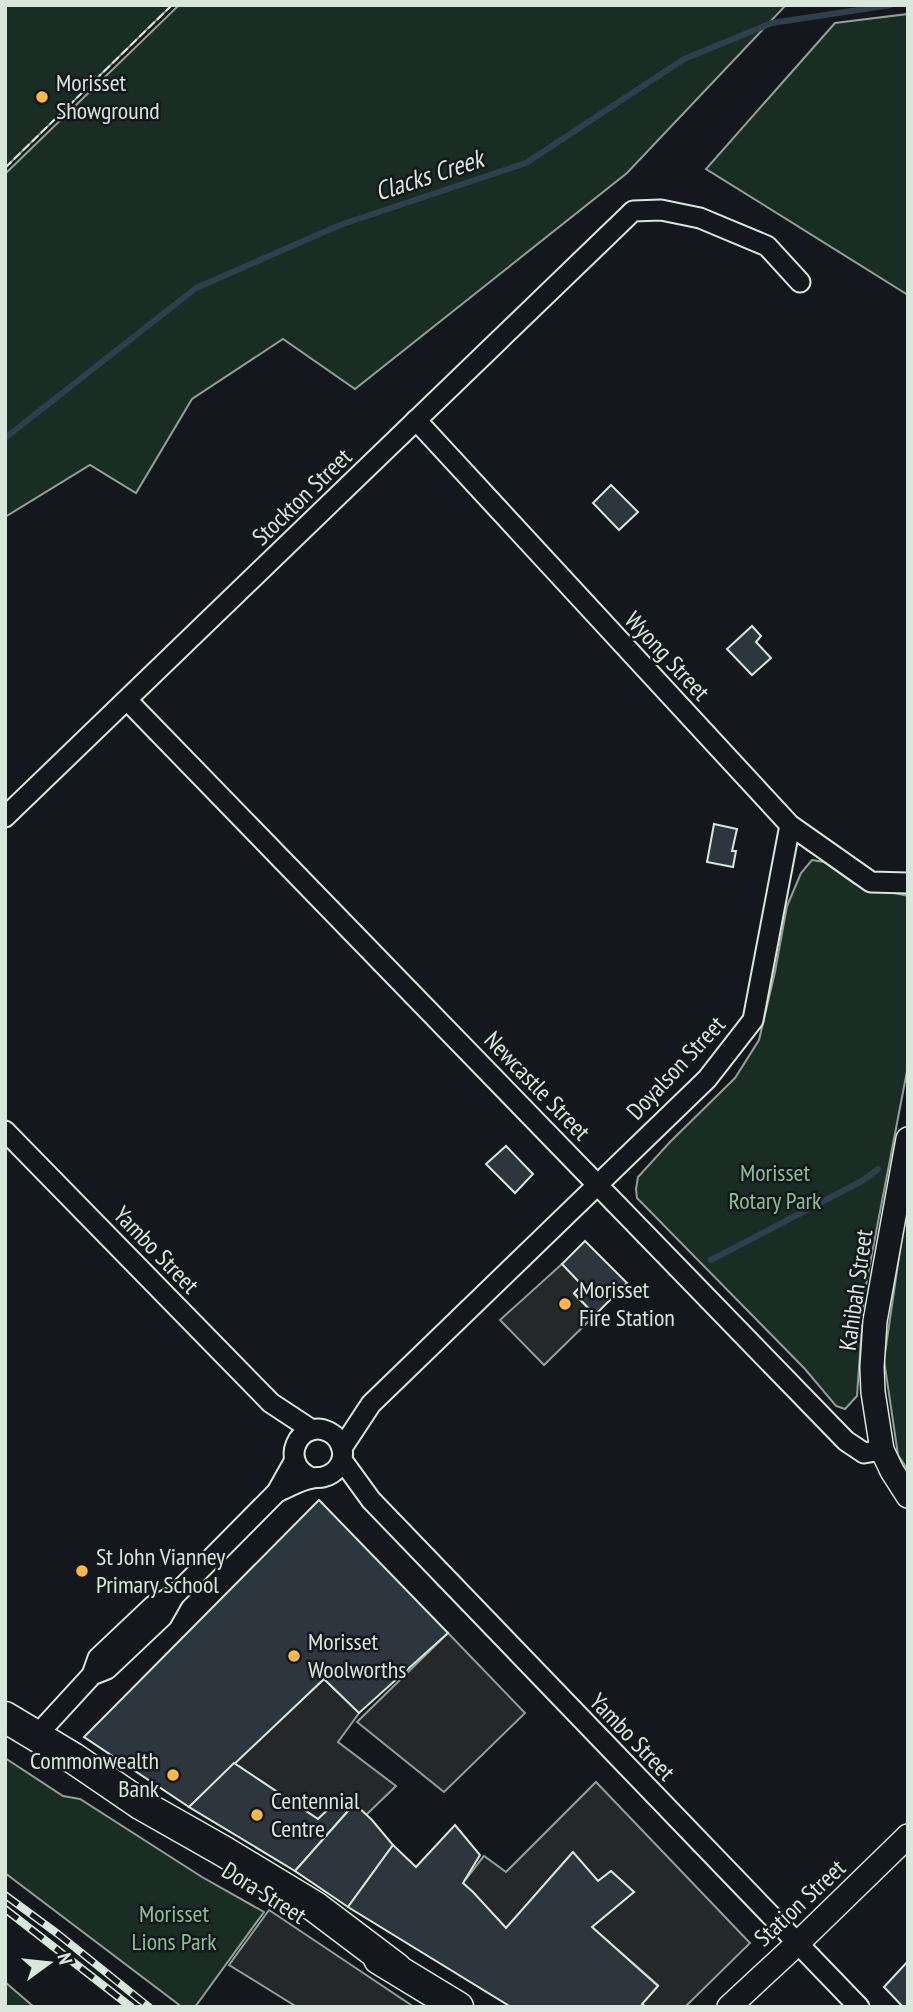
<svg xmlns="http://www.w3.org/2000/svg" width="913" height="2012" viewBox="0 0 913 2012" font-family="'PT Sans Narrow',sans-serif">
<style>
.green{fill:#1a2d24;stroke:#939e99;stroke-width:2}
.parking{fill:#24282b;stroke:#939e99;stroke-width:2}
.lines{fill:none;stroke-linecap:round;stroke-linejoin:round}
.stream{stroke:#2f3f4d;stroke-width:6}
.building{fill:#2c363c;stroke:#d8e6dc;stroke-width:2}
.minor-casing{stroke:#d8e6dc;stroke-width:23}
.tertiary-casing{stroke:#d8e6dc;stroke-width:26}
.primary-casing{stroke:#d8e6dc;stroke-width:33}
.minor{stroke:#14181c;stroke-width:19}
.tertiary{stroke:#14181c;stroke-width:23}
.primary{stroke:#14181c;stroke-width:30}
.rail-casing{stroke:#d8e6dc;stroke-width:8}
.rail{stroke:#14181c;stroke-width:5;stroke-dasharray:16;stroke-linecap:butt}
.fence{stroke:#d8e6dc;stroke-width:2;stroke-dasharray:9 3.5;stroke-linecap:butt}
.poi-dot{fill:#ffb74d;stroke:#14181c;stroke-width:2.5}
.labels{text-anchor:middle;stroke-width:5;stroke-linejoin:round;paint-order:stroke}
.poi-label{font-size:24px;fill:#d8e6dc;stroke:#14181c;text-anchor:start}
.street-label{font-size:24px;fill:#d8e6dc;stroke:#14181c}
.park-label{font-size:24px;fill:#8ac095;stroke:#14181c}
.water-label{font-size:26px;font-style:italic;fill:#d8e6dc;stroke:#14181c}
</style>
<rect width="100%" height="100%" fill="#14181c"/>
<g class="green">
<path d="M5 5H172L5 168Z"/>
<path d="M179 5H786L627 173 355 389 283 339 192 399 136 493 90 465 5 517V174Z"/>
<path d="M908 14V295L706 169 835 23Z"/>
<path d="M812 860 824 862 855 884 908 896V1066L864 1295 857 1396 845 1409 836 1406 805 1369 637 1198 636 1189 638 1177 670 1142 735 1078 759 1040 775 972 787 906 801 873Z"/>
<path d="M908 1195V1470L898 1455 884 1360Z"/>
<path d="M5 1758 63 1796 80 1799 202 1877 264 1912 195 2007H182L5 1873Z"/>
<path d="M5 1982 34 2007H5Z"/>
</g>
<g class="parking">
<path d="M562 1264 582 1285 574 1294 595 1315 544 1365 500 1320Z"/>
<path d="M448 1633 525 1713 444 1792 357 1722Z"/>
<path d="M324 1679 359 1713 338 1742 396 1786 366 1815 356 1805 348 1811 338 1800 318 1819 234 1763Z"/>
<path d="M596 1782 750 1943 685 2007H646L642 2004 658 1985 592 1927 634 1892 611 1871 598 1881 572 1853 506 1928 463 1883 484 1856 506 1872Z"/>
<path d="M269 1910 414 2007H297L229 1965Z"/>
</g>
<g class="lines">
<g class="stream">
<path d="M5 438 196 288 340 225 526 163 684 59 772 23 891 5"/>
<path d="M711 1260 862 1181 878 1169"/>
</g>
</g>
<g class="building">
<path d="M611 485 638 512 619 530 593 503Z"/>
<path d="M752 626 761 636 756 642 771 658 752 675 727 649Z"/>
<path d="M714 824 737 829 732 851H736L733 867 707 862Z"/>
<path d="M506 1146 533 1174 515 1193 486 1164Z"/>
<path d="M585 1241 627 1283 595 1315 574 1293 582 1285 562 1264Z"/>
<path d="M319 1500 448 1633 359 1713 324 1679 189 1807 84 1737Z"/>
<path d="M234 1763 318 1819 338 1800 348 1811 295 1871 189 1807Z"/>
<path d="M356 1805 372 1820 393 1845 348 1907 295 1871 348 1811Z"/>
<path d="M455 1825 480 1855 463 1883 473 1892 506 1928 573 1852 598 1881 611 1871 634 1892 592 1927 658 1986 642 2004 646 2007H511L348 1907 393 1845 416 1867Z"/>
<path d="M908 1961V2007H903L884 1987Z"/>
</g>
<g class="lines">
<g class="minor-casing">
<g id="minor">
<path d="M416 420 790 825 871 882 908 883"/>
<path d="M127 700 846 1441 864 1453 882 1450"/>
<path d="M5 817 633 211 661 210 700 218 767 246 800 282"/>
<path d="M5 1131 271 1403 312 1430"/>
<path d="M342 1448 371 1404 707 1079 753 1020 790 825"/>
<path d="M342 1460 371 1500 859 2007"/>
<path d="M277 1492C288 1488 301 1479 313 1478 316 1477 320 1478 323 1477 336 1474 345 1462 342 1449 340 1441 335 1435 329 1432 299 1417 277 1464 312 1478"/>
<path d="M92 1675 107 1669 162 1617 174 1596 277 1492 295 1460"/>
<path d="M36 1736 92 1675 98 1658 153 1606 174 1596"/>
</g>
</g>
<g class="tertiary-casing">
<g id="tertiary">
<path d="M908 1139 875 1321 872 1367 873 1392 882 1450 892 1471 908 1496"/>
<path d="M729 2007 798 1943 908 1836"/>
</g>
</g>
<g class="primary-casing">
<g id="primary">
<path d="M5 1717 73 1758 142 1805 223 1851 314 1906 396 1968"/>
<path d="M379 1959 458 2007"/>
</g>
</g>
<use href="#minor" class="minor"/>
<use href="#tertiary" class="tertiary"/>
<use href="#primary" class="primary"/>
<g class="rail-casing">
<g id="rail">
<path d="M5 1895 58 1934 149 2007"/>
<path d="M5 1909 131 2007"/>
</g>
</g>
<use href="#rail" class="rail"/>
<path class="fence" d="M5 168 172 5"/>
</g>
<g class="poi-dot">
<circle cx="42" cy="97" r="7"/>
<circle cx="565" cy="1304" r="7"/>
<circle cx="82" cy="1571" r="7"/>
<circle cx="294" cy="1656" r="7"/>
<circle cx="173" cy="1775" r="7"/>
<circle cx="257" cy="1815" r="7"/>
</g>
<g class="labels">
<g class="poi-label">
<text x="56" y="91">Morisset<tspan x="56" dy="28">Showground</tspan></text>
<text x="579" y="1298">Morisset<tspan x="579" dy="28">Fire Station</tspan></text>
<text x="96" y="1565">St John Vianney<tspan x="96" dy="28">Primary School</tspan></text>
<text x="308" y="1650">Morisset<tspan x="308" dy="28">Woolworths</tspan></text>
<text x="159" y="1769" text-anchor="end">Commonwealth<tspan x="159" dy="28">Bank</tspan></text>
<text x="271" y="1809">Centennial<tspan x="271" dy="28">Centre</tspan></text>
</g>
<g class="street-label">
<text transform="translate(302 497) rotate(-44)" y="8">Stockton Street</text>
<text transform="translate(667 656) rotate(47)" y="8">Wyong Street</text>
<text transform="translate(676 1068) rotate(-47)" y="8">Doyalson Street</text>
<text transform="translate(537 1086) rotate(46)" y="8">Newcastle Street</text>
<text transform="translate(156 1250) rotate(46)" y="8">Yambo Street</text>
<text transform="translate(856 1290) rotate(-82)" y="8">Kahibah Street</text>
<text transform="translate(632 1737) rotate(46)" y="8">Yambo Street</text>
<text transform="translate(264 1893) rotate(32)" y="8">Dora Street</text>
<text transform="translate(800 1903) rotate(-43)" y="8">Station Street</text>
</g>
<g class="park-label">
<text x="775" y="1181">Morisset<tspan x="775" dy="28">Rotary Park</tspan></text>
<text x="174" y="1922">Morisset<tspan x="174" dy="28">Lions Park</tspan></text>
</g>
<g class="water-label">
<text transform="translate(429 175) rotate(-18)" y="9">Clacks Creek</text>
</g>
</g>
<rect width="913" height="2012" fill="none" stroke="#d8e6dc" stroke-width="14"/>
<g transform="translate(49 1963) rotate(75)" stroke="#14181c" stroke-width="5" paint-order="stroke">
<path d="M0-5L12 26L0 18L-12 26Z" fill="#d8e6dc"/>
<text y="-10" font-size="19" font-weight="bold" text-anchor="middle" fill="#d8e6dc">N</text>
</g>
</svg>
